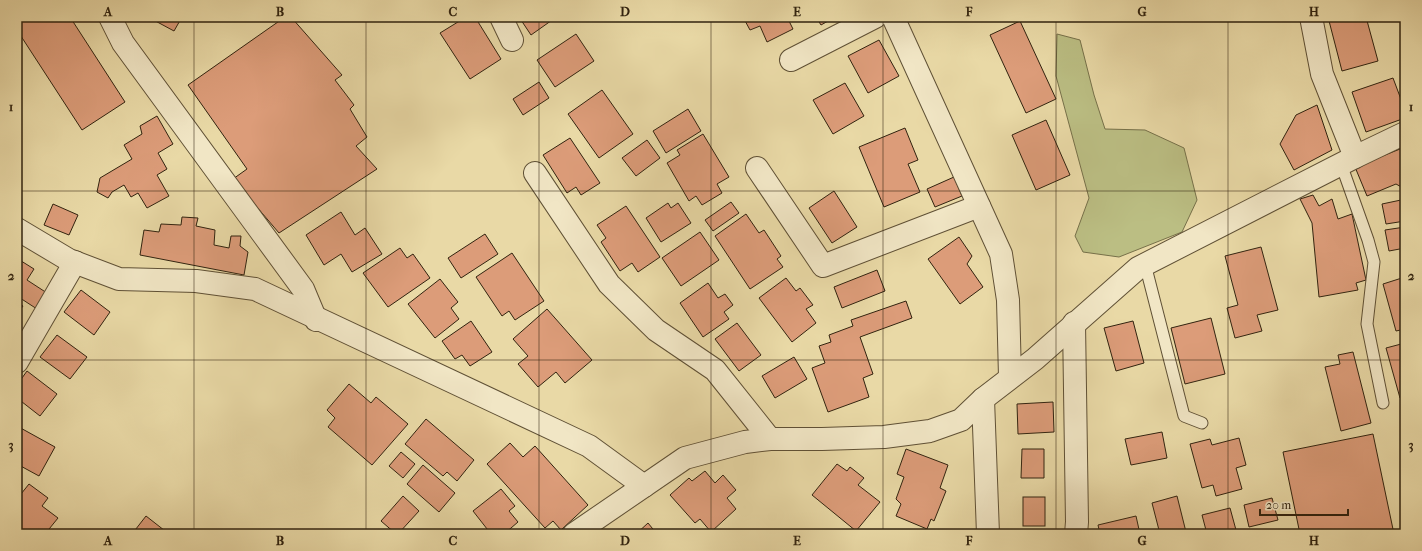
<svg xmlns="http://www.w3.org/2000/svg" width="1422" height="551" viewBox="0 0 1422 551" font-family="'IM FELL French Canon',serif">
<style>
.green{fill:#bbbe83;stroke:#767049}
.building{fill:#dc9c79;stroke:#31230f}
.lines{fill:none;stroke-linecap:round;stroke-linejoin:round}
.service-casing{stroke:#5f5035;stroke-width:13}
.minor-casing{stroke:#5f5035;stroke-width:24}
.service{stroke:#f1e6c5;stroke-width:11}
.minor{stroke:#f1e6c5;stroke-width:22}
.grid{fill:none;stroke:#31230f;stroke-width:1;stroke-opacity:0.55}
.neatline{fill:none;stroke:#31230f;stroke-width:1.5}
.grid-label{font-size:13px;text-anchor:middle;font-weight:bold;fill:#31230f}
</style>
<rect width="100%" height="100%" fill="#e9d9a6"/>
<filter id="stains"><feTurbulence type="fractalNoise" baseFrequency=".005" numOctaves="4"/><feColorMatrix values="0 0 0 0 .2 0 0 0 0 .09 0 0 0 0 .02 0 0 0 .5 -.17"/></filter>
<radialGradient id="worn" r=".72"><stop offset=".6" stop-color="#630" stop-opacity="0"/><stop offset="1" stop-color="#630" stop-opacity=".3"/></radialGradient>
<path class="green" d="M1057 34 1080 40 1094 95 1105 129 1145 130 1184 148 1197 200 1182 232 1119 257 1083 252 1075 236 1089 198 1056 76Z"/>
<g class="building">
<path d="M17 17H70L125 102 82 130 17 30Z"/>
<path d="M148 17H182L174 31Z"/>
<path d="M285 17H291L342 75 335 80 354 105 350 109 367 137 356 146 377 169 279 233 233 179 247 169 188 85Z"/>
<path d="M466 17H475L501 59 470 79 440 33Z"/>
<path d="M519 17H554L555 18 531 35Z"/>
<path d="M743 17H787L793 29 767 42 760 26 750 30Z"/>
<path d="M816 17H835L821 25Z"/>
<path d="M1328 17H1366L1378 61 1342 71Z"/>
<path d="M1383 17H1399L1384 21Z"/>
<path d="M1020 21 1056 99 1026 113 990 35Z"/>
<path d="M576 34 594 61 555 87 537 60Z"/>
<path d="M879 40 899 76 868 93 848 56Z"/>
<path d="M1393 78 1405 110V118L1366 132 1352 92Z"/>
<path d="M539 82 549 98 523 115 513 99Z"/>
<path d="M845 83 864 116 833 134 813 100Z"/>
<path d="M602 90 633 134 599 158 568 114Z"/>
<path d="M1317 105 1332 150 1294 170 1280 144 1296 115Z"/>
<path d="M688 109 701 131 666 153 653 131Z"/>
<path d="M157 116 173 144 158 153 167 169 157 175 169 196 147 208 138 193 131 197 124 185 112 192 108 198 97 192 100 178 132 159 124 145 142 134 140 126Z"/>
<path d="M1046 120 1070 175 1036 190 1012 135Z"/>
<path d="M905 128 918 160 908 164 920 192 884 207 859 147Z"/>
<path d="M703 134 729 177 717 184 722 193 702 205 696 196 689 201 667 163 680 155 677 150Z"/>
<path d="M570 138 600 183 581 195 576 187 567 193 543 155Z"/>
<path d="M647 140 660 158 636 176 622 158Z"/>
<path d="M1405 147V189L1396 184 1367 196 1355 167Z"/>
<path d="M954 177 962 196 935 207 927 189Z"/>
<path d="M834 191 857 227 832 243 809 208Z"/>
<path d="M1313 195 1319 206 1332 199 1338 219 1352 214 1366 280 1356 283 1358 290 1319 297 1312 223 1300 199Z"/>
<path d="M1401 200 1405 221 1386 224 1382 204Z"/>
<path d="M731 202 739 213 713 231 705 220Z"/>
<path d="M668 203 671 208 678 203 691 223 661 242 646 218Z"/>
<path d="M53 204 78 215 69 235 44 225Z"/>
<path d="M626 206 660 257 638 272 632 263 620 271 601 242 606 238 597 225Z"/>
<path d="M341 212 355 235 365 228 382 254 352 272 341 254 324 265 306 235Z"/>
<path d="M746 214 759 233 764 230 781 256 777 259 783 267 750 289 715 236Z"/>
<path d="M182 217 198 218 196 226 215 230 214 245 229 248 231 236H241L240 246 248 252 244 275 140 255 144 230 159 232 161 224 181 225Z"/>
<path d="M1405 227V248L1389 251 1385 230Z"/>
<path d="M700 232 719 260 681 286 662 258Z"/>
<path d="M485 234 498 254 461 278 448 258Z"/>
<path d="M959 237 972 256 967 264 983 287 960 304 928 259Z"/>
<path d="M1261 247 1278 310 1257 315 1262 331 1235 338 1227 308 1238 305 1225 256Z"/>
<path d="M400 248 407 258 413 254 430 278 388 307 363 273Z"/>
<path d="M512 253 544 301 515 320 509 311 502 316 476 277Z"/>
<path d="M18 259 34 269 27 280 47 293 37 309 17 296Z"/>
<path d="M877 270 885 291 842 308 834 287Z"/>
<path d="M1405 277V329L1396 331 1383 284Z"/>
<path d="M786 278 796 291 800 288 813 305 806 309 816 323 792 342 759 298Z"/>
<path d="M440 279 458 302 451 308 459 319 435 338 408 304Z"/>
<path d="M708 283 718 298 725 294 733 305 724 312 729 319 703 337 680 303Z"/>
<path d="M81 290 110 312 94 335 64 312Z"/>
<path d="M906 301 912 318 860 337 873 374 863 378 869 397 828 412 812 368 825 363 819 346 831 342 829 335 853 326 851 320Z"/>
<path d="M17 302 23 306 17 314Z"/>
<path d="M547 309 592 360 565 383 556 372 538 387 518 364 528 356 513 339Z"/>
<path d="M1211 318 1225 374 1185 384 1171 328Z"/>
<path d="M471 321 492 352 470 366 462 355 455 359 442 341Z"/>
<path d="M1133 321 1144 363 1116 371 1104 328Z"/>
<path d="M737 323 761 355 739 371 715 339Z"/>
<path d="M57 335 87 357 70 379 40 357Z"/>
<path d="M1405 343V396L1400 398 1386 348Z"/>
<path d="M1353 352 1371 423 1341 431 1325 367 1340 364 1338 355Z"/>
<path d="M794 357 807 379 775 398 762 376Z"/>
<path d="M27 371 57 394 40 416 17 398V385Z"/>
<path d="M349 384 371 403 376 397 408 424 372 465 328 427 335 418 327 410Z"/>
<path d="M1053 402 1054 432 1018 434 1017 404Z"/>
<path d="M1405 410V427L1401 412Z"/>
<path d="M426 419 474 460 457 481 447 472 443 476 405 444Z"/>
<path d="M17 426 55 447 39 476 17 464Z"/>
<path d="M1162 432 1167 458 1131 465 1125 439Z"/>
<path d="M1373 434 1394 534H1300L1283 452Z"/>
<path d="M1239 438 1246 465 1236 468 1242 489 1216 496 1213 485 1202 488 1190 444 1210 439 1212 445Z"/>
<path d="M510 443 523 457 535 446 588 505 561 530 553 521 545 528 487 464Z"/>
<path d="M906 449 948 465 940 488 946 491 934 521 931 519 927 529 896 516 901 504 896 499 904 477 897 474Z"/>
<path d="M1022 449H1044V478H1021Z"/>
<path d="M401 452 415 464 403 478 389 466Z"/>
<path d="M837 464 847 471 850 467 864 478 858 485 880 502 856 531 812 495Z"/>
<path d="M423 465 455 493 439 512 407 484Z"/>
<path d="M705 471 715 483 723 475 736 490 727 498 736 509 711 532 700 519 695 523 670 495 689 478 692 481Z"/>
<path d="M29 484 48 498 42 506 58 518 45 534H17V499Z"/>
<path d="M501 489 515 506 509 511 518 522 504 534H491L473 511Z"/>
<path d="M403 496 419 511 398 534H396L381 521Z"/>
<path d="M1177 496 1186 532 1180 534H1160L1152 503Z"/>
<rect x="1023" y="497" width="22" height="29"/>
<path d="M1272 498 1278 520 1249 527 1244 505Z"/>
<path d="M1230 508 1236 530 1219 534H1207L1202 515Z"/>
<path d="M146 516 169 534H132Z"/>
<path d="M1136 516 1140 534H1100L1098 525Z"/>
<path d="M648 523 657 534H636Z"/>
</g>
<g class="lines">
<g class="service-casing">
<g id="service">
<path d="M1341 164 1368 240 1374 262 1367 324 1383 403"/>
<path d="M1145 264 1184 416 1202 423"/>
</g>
</g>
<g class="minor-casing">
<g id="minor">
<path d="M110 17 123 43 303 289 316 320"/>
<path d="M501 17 512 40"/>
<path d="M893 17 1001 254 1008 300 1010 377"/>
<path d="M1311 17 1322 74 1355 157"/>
<path d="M791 60 875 17"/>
<path d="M757 168 823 266 979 206"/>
<path d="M535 173 609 284 656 330 715 370 770 439"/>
<path d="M17 229 69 260 119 279 196 281 255 289 589 446 644 486"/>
<path d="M1074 323 1077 522 1076 534"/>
<path d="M17 362 75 262"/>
<path d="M983 399 988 534"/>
<path d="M574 534 685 458 745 442 770 439H822L884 437 930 431 961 420 983 399 1035 359 1138 268 1355 157 1405 133"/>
</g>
</g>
<use href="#service" class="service"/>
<use href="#minor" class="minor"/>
</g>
<path class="grid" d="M194 17V534M366 17V534M539 17V534M711 17V534M883 17V534M1056 17V534M1228 17V534M17 191H1405M17 360H1405"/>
<rect width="1422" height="551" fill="none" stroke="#e9d9a6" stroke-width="44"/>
<path d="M1260 509v6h88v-6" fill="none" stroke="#31230f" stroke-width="2"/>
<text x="1266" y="509" font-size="12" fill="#31230f" stroke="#f1e6c5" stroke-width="3" paint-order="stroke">20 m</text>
<rect x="22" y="22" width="1378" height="507" class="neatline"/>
<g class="grid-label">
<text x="108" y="16">A</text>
<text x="280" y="16">B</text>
<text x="453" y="16">C</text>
<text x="625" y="16">D</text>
<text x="797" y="16">E</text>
<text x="969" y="16">F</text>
<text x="1142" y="16">G</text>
<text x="1314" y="16">H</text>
<text x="11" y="111">1</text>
<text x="1411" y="111">1</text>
<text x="11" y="280">2</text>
<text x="1411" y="280">2</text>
<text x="11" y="449">3</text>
<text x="1411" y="449">3</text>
<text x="108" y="545">A</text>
<text x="280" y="545">B</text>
<text x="453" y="545">C</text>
<text x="625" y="545">D</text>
<text x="797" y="545">E</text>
<text x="969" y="545">F</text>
<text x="1142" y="545">G</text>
<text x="1314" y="545">H</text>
</g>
<rect width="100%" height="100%" filter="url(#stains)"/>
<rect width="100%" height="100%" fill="url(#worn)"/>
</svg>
